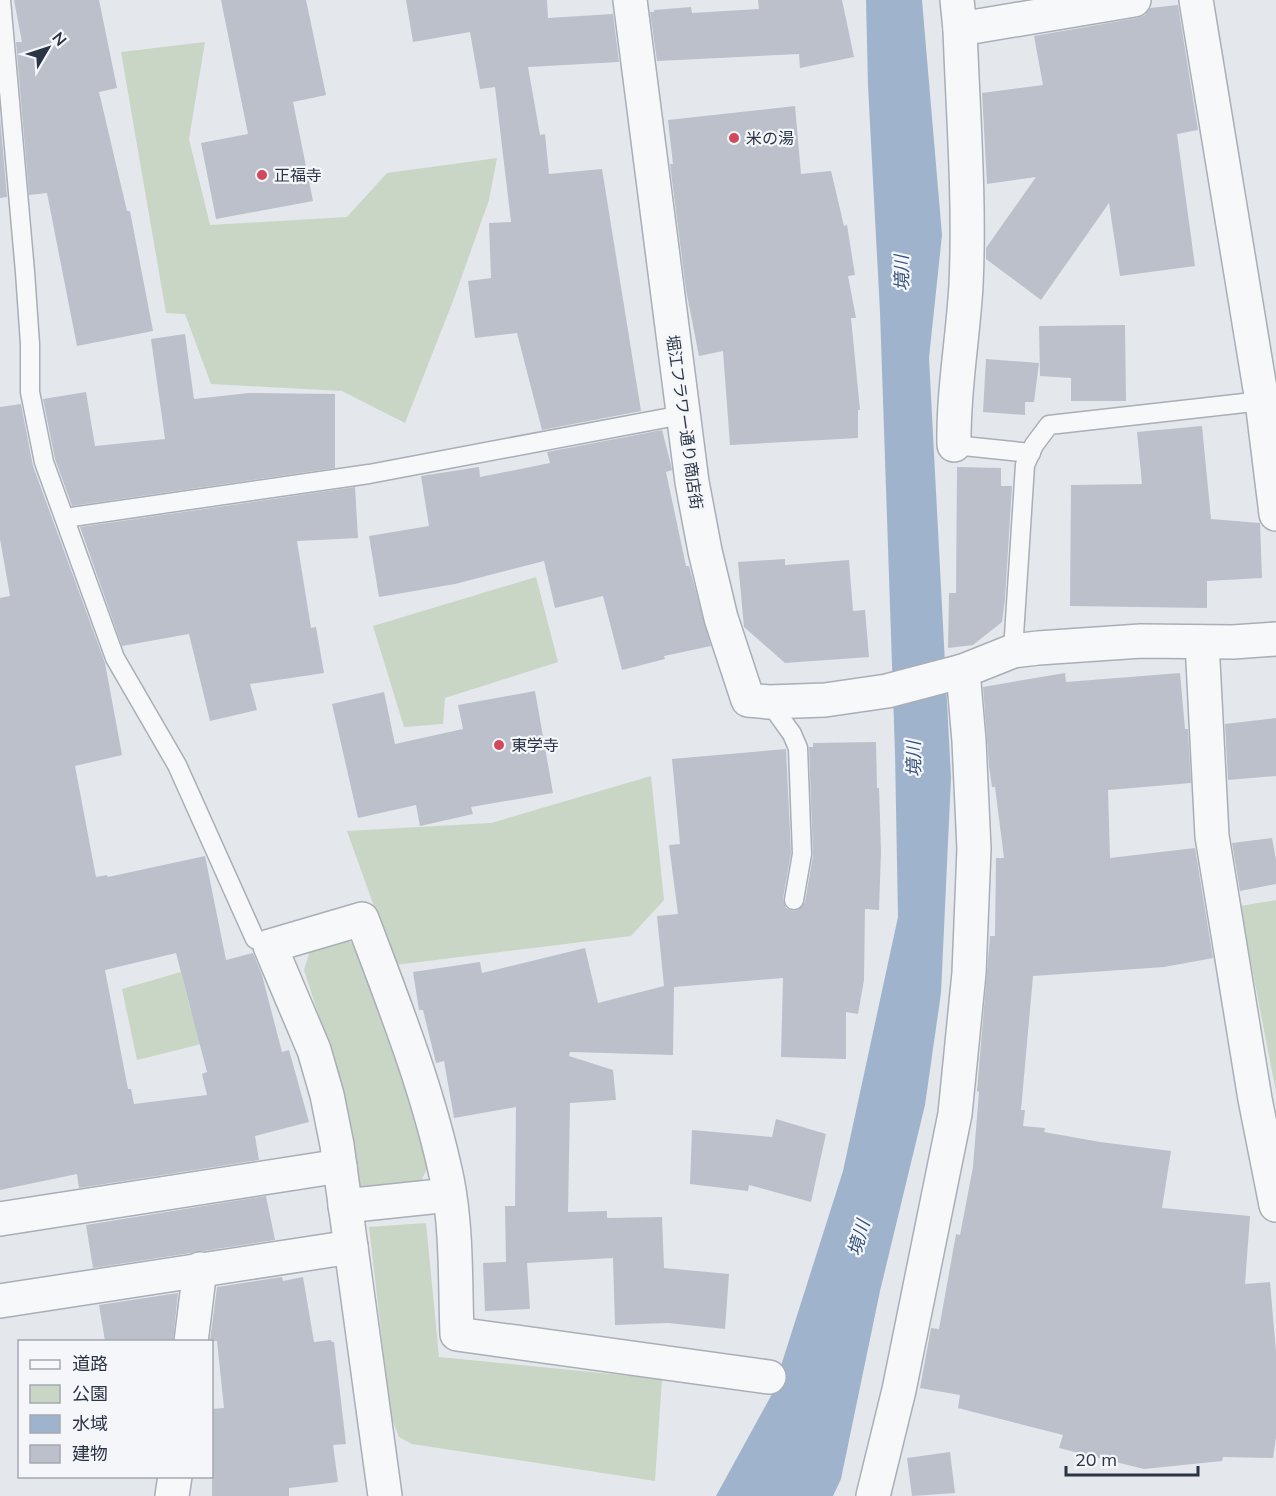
<svg xmlns="http://www.w3.org/2000/svg" width="1276" height="1496" viewBox="0 0 1276 1496" font-family="Mulish,'Noto Sans JP',sans-serif">
<style>
.green{fill:#c9d6c5}
.water{fill:#9fb4cc}
.building{fill:#bbc0ca;fill-rule:evenodd}
.lines{fill:none;stroke-linecap:round;stroke-linejoin:round}
.service-casing{stroke:#a9aeb7;stroke-width:21}
.minor-casing{stroke:#a9aeb7;stroke-width:36}
.service{stroke:#f7f8fa;stroke-width:18}
.minor{stroke:#f7f8fa;stroke-width:33}
.poi-dot{fill:#d1495b;stroke:#f4f6f9;stroke-width:2}
.labels{text-anchor:middle;stroke-width:4.5;stroke-linejoin:round;paint-order:stroke}
.poi-label{font-size:16px;fill:#2b3445;stroke:#f4f6f9;text-anchor:start}
.street-label{font-size:16px;fill:#2b3445;stroke:#f4f6f9}
.water-label{font-size:18px;font-style:italic;fill:#34527a;stroke:#f4f6f9}
</style>
<rect width="100%" height="100%" fill="#e4e7ec"/>
<g class="green">
<path d="M205 42 189 139 210 225 347 217 387 173 497 158 489 200 453 301 405 423 342 391 211 384 185 314 166 313 121 52Z"/>
<path d="M536 577 558 662 445 698 443 724 404 727 373 626Z"/>
<path d="M651 776 664 900 631 936 395 965 347 831 491 823Z"/>
<path d="M1276 900V1092L1240 906Z"/>
<path d="M344 938 357 946 414 1104 428 1167 419 1185 361 1191 338 1075 304 970 311 947Z"/>
<path d="M181 972 190 1008 209 1042 137 1060 122 989Z"/>
<path d="M426 1223 439 1357 662 1379 655 1481 412 1444 399 1437 391 1417 369 1227Z"/>
</g>
<path class="water" d="M866 0H922L942 235 929 358 951 778 941 993 925 1105 880 1291 841 1479 833 1496H716L772 1394 843 1171 898 917 895 753 880 312 868 86Z"/>
<g class="building">
<path d="M14 0H99L117 88 99 92 127 211H130L153 331 77 346 47 193 29 195 16 42H22Z"/>
<path d="M221 0H306L326 95 293 102 313 201 216 219 201 143 248 134Z"/>
<path d="M406 0H547L548 18 613 14 619 62 528 67 540 135 545 134 549 174 602 169 641 411 542 430 517 333 475 338 468 281 491 278 489 223 511 222 495 87 480 89 470 32 413 42Z"/>
<path d="M758 0H842L854 57 800 68 799 54 657 61 650 12H654V10L691 7 692 13 759 9Z"/>
<path d="M1178 5 1198 130 1177 134 1195 266 1120 276 1109 203 1041 300 986 259V248L1036 177 987 184 982 93 1043 85 1034 36 1137 18 1145 15 1150 8Z"/>
<path d="M795 106 801 174 831 171 844 226 847 225 855 275 848 276 856 318H851L860 410H858V438L730 445 723 351 699 356 686 290 670 164H673L668 120Z"/>
<path d="M0 117 7 197 0 198Z"/>
<path d="M1125 325 1126 401H1071V378L1040 376 1039 326Z"/>
<path d="M185 334 194 399 249 393 335 394V468L72 506 55 459 43 399 86 392 95 446 165 439 151 339Z"/>
<path d="M986 359 1039 363 1034 402H1025V415L983 412Z"/>
<path d="M21 404 33 466 105 663 122 755 75 766 96 877 107 875 108 877 205 856 226 960 253 953 262 975 282 1052 289 1050 309 1122 255 1136 259 1160 79 1188 77 1174 0 1190V598L10 596 0 539V407ZM176 953 207 1072 202 1074 207 1095 134 1104 131 1089H128L105 970Z"/>
<path d="M1202 426 1211 519 1260 523 1262 578 1207 581V608L1070 606 1071 485 1142 484 1137 432Z"/>
<path d="M662 430 670 461 672 470 666 472 686 566H689L711 646 664 656 665 659 622 670 603 596 555 608 544 561 455 584 379 597 369 536 429 526 421 476 479 467 480 477 550 463 547 452Z"/>
<path d="M957 467 1001 468V486H1012L1005 599 1002 622 973 645 948 648 949 593H956Z"/>
<path d="M355 487 358 538 297 541 311 628 316 627 324 673 250 684 257 710 210 721 189 634 122 646 80 527Z"/>
<path d="M785 559V565L849 560 853 611 865 610 869 657 785 663 744 627 738 562Z"/>
<path d="M1065 673 1066 682 1180 673 1185 729H1188L1191 783 1108 790 1110 858 1195 848 1213 958 1164 967 1033 976 1021 1110H1025L1023 1126 1045 1128 1044 1132 1100 1142 1171 1151 1162 1208 1250 1216 1245 1284 1270 1282 1276 1352V1438L1273 1458 1223 1457 1222 1461 1144 1469 1059 1448 1063 1435 958 1408 960 1395 920 1388 931 1328 939 1329 956 1234 960 1235 973 1167 979 1092 977 1091 989 948 990 936H995L996 858H1004L995 787H992L989 766 983 687Z"/>
<path d="M535 691 553 793 471 807 473 814 420 826 416 805 358 818 332 704 384 692 395 744 463 729 458 705Z"/>
<path d="M1276 718V776L1228 780 1225 724Z"/>
<path d="M876 742 877 788H879L881 851 879 910 865 909 864 980 858 1014 846 1012V1059L781 1057 783 978 674 987 673 1055 570 1052 569 1056 613 1070 616 1100 570 1103 568 1212 607 1211V1218L662 1217 664 1268 729 1274 725 1329 668 1323 615 1325 613 1258 527 1263 530 1309 485 1311 483 1263 506 1262 505 1206H515L516 1107 454 1118 444 1061 436 1063 423 1010H419L413 972 480 962 482 973 585 948 598 1003 664 986 657 916 678 914 669 845 680 844 672 759 786 749 791 853 783 899 786 908 793 911 798 910 805 902 813 856 809 747H813V743Z"/>
<path d="M1272 838 1276 860V884L1240 891 1232 843Z"/>
<path d="M776 1119 826 1134 811 1202 749 1185 748 1191 690 1184 692 1130 772 1137Z"/>
<path d="M266 1196 275 1240 93 1268 86 1225Z"/>
<path d="M282 1277 283 1281 303 1277 314 1342 331 1340 332 1342H334L346 1444 333 1445 338 1482 289 1488V1496H212V1409L224 1408 217 1341H210L217 1287Z"/>
<path d="M178 1293 173 1341H105L99 1305Z"/>
<path d="M950 1452 955 1493 912 1496 907 1458Z"/>
</g>
<g class="lines">
<g class="service-casing">
<g id="service">
<path d="M1 0 25 272 30 344V392L44 462 115 658 177 765 255 939 270 946"/>
<path d="M954 445 1031 453"/>
<path d="M65 518 369 474 682 415"/>
<path d="M1013 651 1025 465 1034 445 1049 425 1262 401"/>
<path d="M769 702 792 734 798 748 802 854 794 900"/>
</g>
</g>
<g class="minor-casing">
<g id="minor">
<path d="M630 0 692 482 705 551 721 618 748 700 769 702 825 700 887 691 963 671 1013 651 1038 648 1141 641 1233 642 1276 639"/>
<path d="M957 0 960 29 1134 0"/>
<path d="M1196 0 1262 401 1276 514"/>
<path d="M954 445C953 391 963 339 966 285 970 200 963 114 960 29"/>
<path d="M1202 642 1212 836 1255 1099 1276 1205"/>
<path d="M345 1206 449 1195"/>
<path d="M0 1219 340 1166"/>
<path d="M0 1301 351 1247"/>
<path d="M191 1342 200 1269"/>
<path d="M172 1496 175 1476"/>
<path d="M385 1496 337 1145 327 1095 314 1050 270 946 362 919C394 1004 428 1089 447 1179 457 1229 455 1282 457 1334L769 1377"/>
<path d="M873 1496 899 1390 955 1114 969 973 974 849 969 741 963 671"/>
</g>
</g>
<use href="#service" class="service"/>
<use href="#minor" class="minor"/>
</g>
<g class="poi-dot">
<circle cx="734" cy="138" r="6"/>
<circle cx="262" cy="175" r="6"/>
<circle cx="499" cy="745" r="6"/>
</g>
<g class="labels">
<g class="poi-label">
<text x="746" y="144">米の湯</text>
<text x="274" y="181">正福寺</text>
<text x="511" y="751">東学寺</text>
</g>
<g class="street-label">
<text transform="translate(685 422) rotate(82)" y="6">堀江フラワー通り商店街</text>
</g>
<g class="water-label">
<text transform="translate(902 273) rotate(-91)" y="6">境川</text>
<text transform="translate(914 759) rotate(-91)" y="6">境川</text>
<text transform="translate(859 1238) rotate(-74)" y="6">境川</text>
</g>
</g>
<rect x="18" y="1340" width="195" height="138" fill="#f4f6f9" stroke="#a4a8b1" stroke-width="1.5"/>
<rect x="30" y="1360" width="30" height="9" fill="#f7f8fa" stroke="#a4a8b1" stroke-width="1.5"/>
<text x="72" y="1370" font-size="18" fill="#2b3445">道路</text>
<rect x="30" y="1385" width="30" height="18" fill="#c9d6c5" stroke="#a4a8b1" stroke-width="1.5"/>
<text x="72" y="1400" font-size="18" fill="#2b3445">公園</text>
<rect x="30" y="1415" width="30" height="18" fill="#9fb4cc" stroke="#a4a8b1" stroke-width="1.5"/>
<text x="72" y="1430" font-size="18" fill="#2b3445">水域</text>
<rect x="30" y="1445" width="30" height="18" fill="#bbc0ca" stroke="#a4a8b1" stroke-width="1.5"/>
<text x="72" y="1460" font-size="18" fill="#2b3445">建物</text>
<g transform="translate(48 48) rotate(51)" stroke="#f4f6f9" stroke-width="4.5" paint-order="stroke">
<path d="M0-4.5L10 22L0 15L-10 22Z" fill="#2b3445"/>
<text y="-9" font-size="16" font-weight="bold" text-anchor="middle" fill="#2b3445">N</text>
</g>
<path d="M1066 1466v9h132v-9" fill="none" stroke="#2b3445" stroke-width="3"/>
<text x="1075" y="1466" font-size="18" fill="#2b3445" stroke="#f4f6f9" stroke-width="4.5" paint-order="stroke">20 m</text>
</svg>
